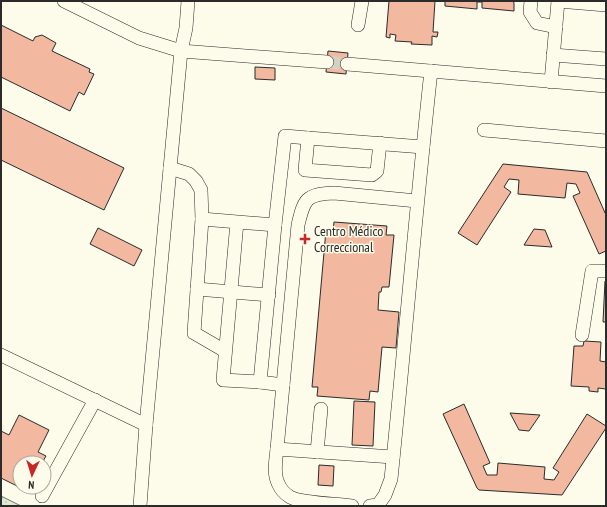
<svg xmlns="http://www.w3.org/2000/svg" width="607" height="507" viewBox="0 0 607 507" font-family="'PT Sans Narrow',sans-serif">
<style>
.grass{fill:url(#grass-dots);stroke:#74746e}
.building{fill:#f2b8a0;stroke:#2b2b2b}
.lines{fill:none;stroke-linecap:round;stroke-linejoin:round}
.minor-tunnel{stroke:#d3d1c4;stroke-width:13;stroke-dasharray:13 6;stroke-linecap:butt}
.minor-casing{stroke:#2b2b2b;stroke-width:14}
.minor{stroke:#fdfbea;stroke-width:13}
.poi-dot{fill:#c62828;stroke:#fdfbea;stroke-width:1.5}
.labels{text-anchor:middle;stroke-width:3;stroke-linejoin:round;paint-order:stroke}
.poi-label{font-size:14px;fill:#2b2b2b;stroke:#fdfbea;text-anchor:start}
</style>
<defs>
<pattern id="grass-dots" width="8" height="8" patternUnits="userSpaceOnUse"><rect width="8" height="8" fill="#deebd1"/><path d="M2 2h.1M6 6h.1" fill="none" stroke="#bfcab4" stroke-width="1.8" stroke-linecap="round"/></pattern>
</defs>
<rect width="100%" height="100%" fill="#fdfbea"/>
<path class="grass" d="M1 496 21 506H1Z"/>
<g class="building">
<path d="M389 1H435L433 32H438L437 37 432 36V45L411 44 412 42 395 41 396 35 390 34V38L386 37Z"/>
<path d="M445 1H513L514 3V11L482 8V2H477V9L445 6Z"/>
<path d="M1 25 33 41 35 37 42 35 56 43 52 51 90 69 89 72 94 74 84 95 79 92 70 111 1 77Z"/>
<path d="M328 51 348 53 346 74 326 72Z"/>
<path d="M255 67 275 68V80L255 79Z"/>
<path d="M1 108 124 168 104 210 1 160Z"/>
<path d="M503 164 587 172 606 215V251L599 254 573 196 580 193 576 184 567 183 565 198 518 194 519 180 509 179 504 187 511 192 477 245 458 233Z"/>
<path d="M334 222 387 226 386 235H394L389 287H382L381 292H379L378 310 399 312 396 348 382 347 378 392 370 391 369 400 317 396 318 387H312L326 230 333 231Z"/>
<path d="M98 228 142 250 134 266 90 244Z"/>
<path d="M534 229 545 230 552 247 524 245Z"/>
<path d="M605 281H606V322H603Z"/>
<path d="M584 341 601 342 600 361 606 362V389L598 388V392L589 391V387L571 386 574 346H583Z"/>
<path d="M354 401 375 402 373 446 352 445Z"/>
<path d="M464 404 490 463 483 466 487 475H497L498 463 545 467 544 479 554 480 559 472 553 468 587 414 606 426V428L562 495 479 490 477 488 443 414Z"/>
<path d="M510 413 540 415 529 431 519 430Z"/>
<path d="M19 415 49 430 38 452 46 456 42 463H20L21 488 1 478V431L9 435Z"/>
<path d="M319 465 334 466 333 486 318 485Z"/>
</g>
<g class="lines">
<path class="minor-tunnel" d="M327 62 347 64"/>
<g class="minor-casing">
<g id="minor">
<path d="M64 1 139 38 181 51 327 62"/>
<path d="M531 1 530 12 537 23 556 27"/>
<path d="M558 1 606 5"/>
<path d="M358 25 362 1"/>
<path d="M553 55 606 59"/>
<path d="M347 64 606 86"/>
<path d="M551 82 558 1"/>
<path d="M484 130 606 141"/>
<path d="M308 138 423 147"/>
<path d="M170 168 189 174 196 181 201 190 202 219 194 333 225 351"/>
<path d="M202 219 275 225 260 382 223 380 237 222"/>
<path d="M275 225 285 136 308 138 305 170 372 175 377 171 380 143"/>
<path d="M197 289 269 295"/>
<path d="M582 335 592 271H606"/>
<path d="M1 355 146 425"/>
<path d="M260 382 283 385"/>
<path d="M277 449 393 457"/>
<path d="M317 452 321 409"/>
<path d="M42 496 95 400"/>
<path d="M140 506 146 425 181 51 186 28 188 1"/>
<path d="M352 506C339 504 300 503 290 497 285 494 280 488 278 483 273 473 276 459 277 449L298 225C304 199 306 194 334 193L417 201"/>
<path d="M370 506 378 505 385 495 391 479C405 343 416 207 431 71"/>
</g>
</g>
<use href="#minor" class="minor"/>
</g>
<path class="poi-dot" d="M303 233h4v4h4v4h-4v4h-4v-4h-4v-4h4z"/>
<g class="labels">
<g class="poi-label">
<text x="314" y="236">Centro Médico<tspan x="314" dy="16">Correccional</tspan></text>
</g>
</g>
<rect width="607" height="507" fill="none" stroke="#2b2b2b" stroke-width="4"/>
<g transform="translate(32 475) rotate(184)"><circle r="19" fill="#fdfbea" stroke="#a9a89e"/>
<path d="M0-3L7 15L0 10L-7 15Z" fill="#c62828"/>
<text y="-6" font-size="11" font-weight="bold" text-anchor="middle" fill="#2b2b2b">N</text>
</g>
</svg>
